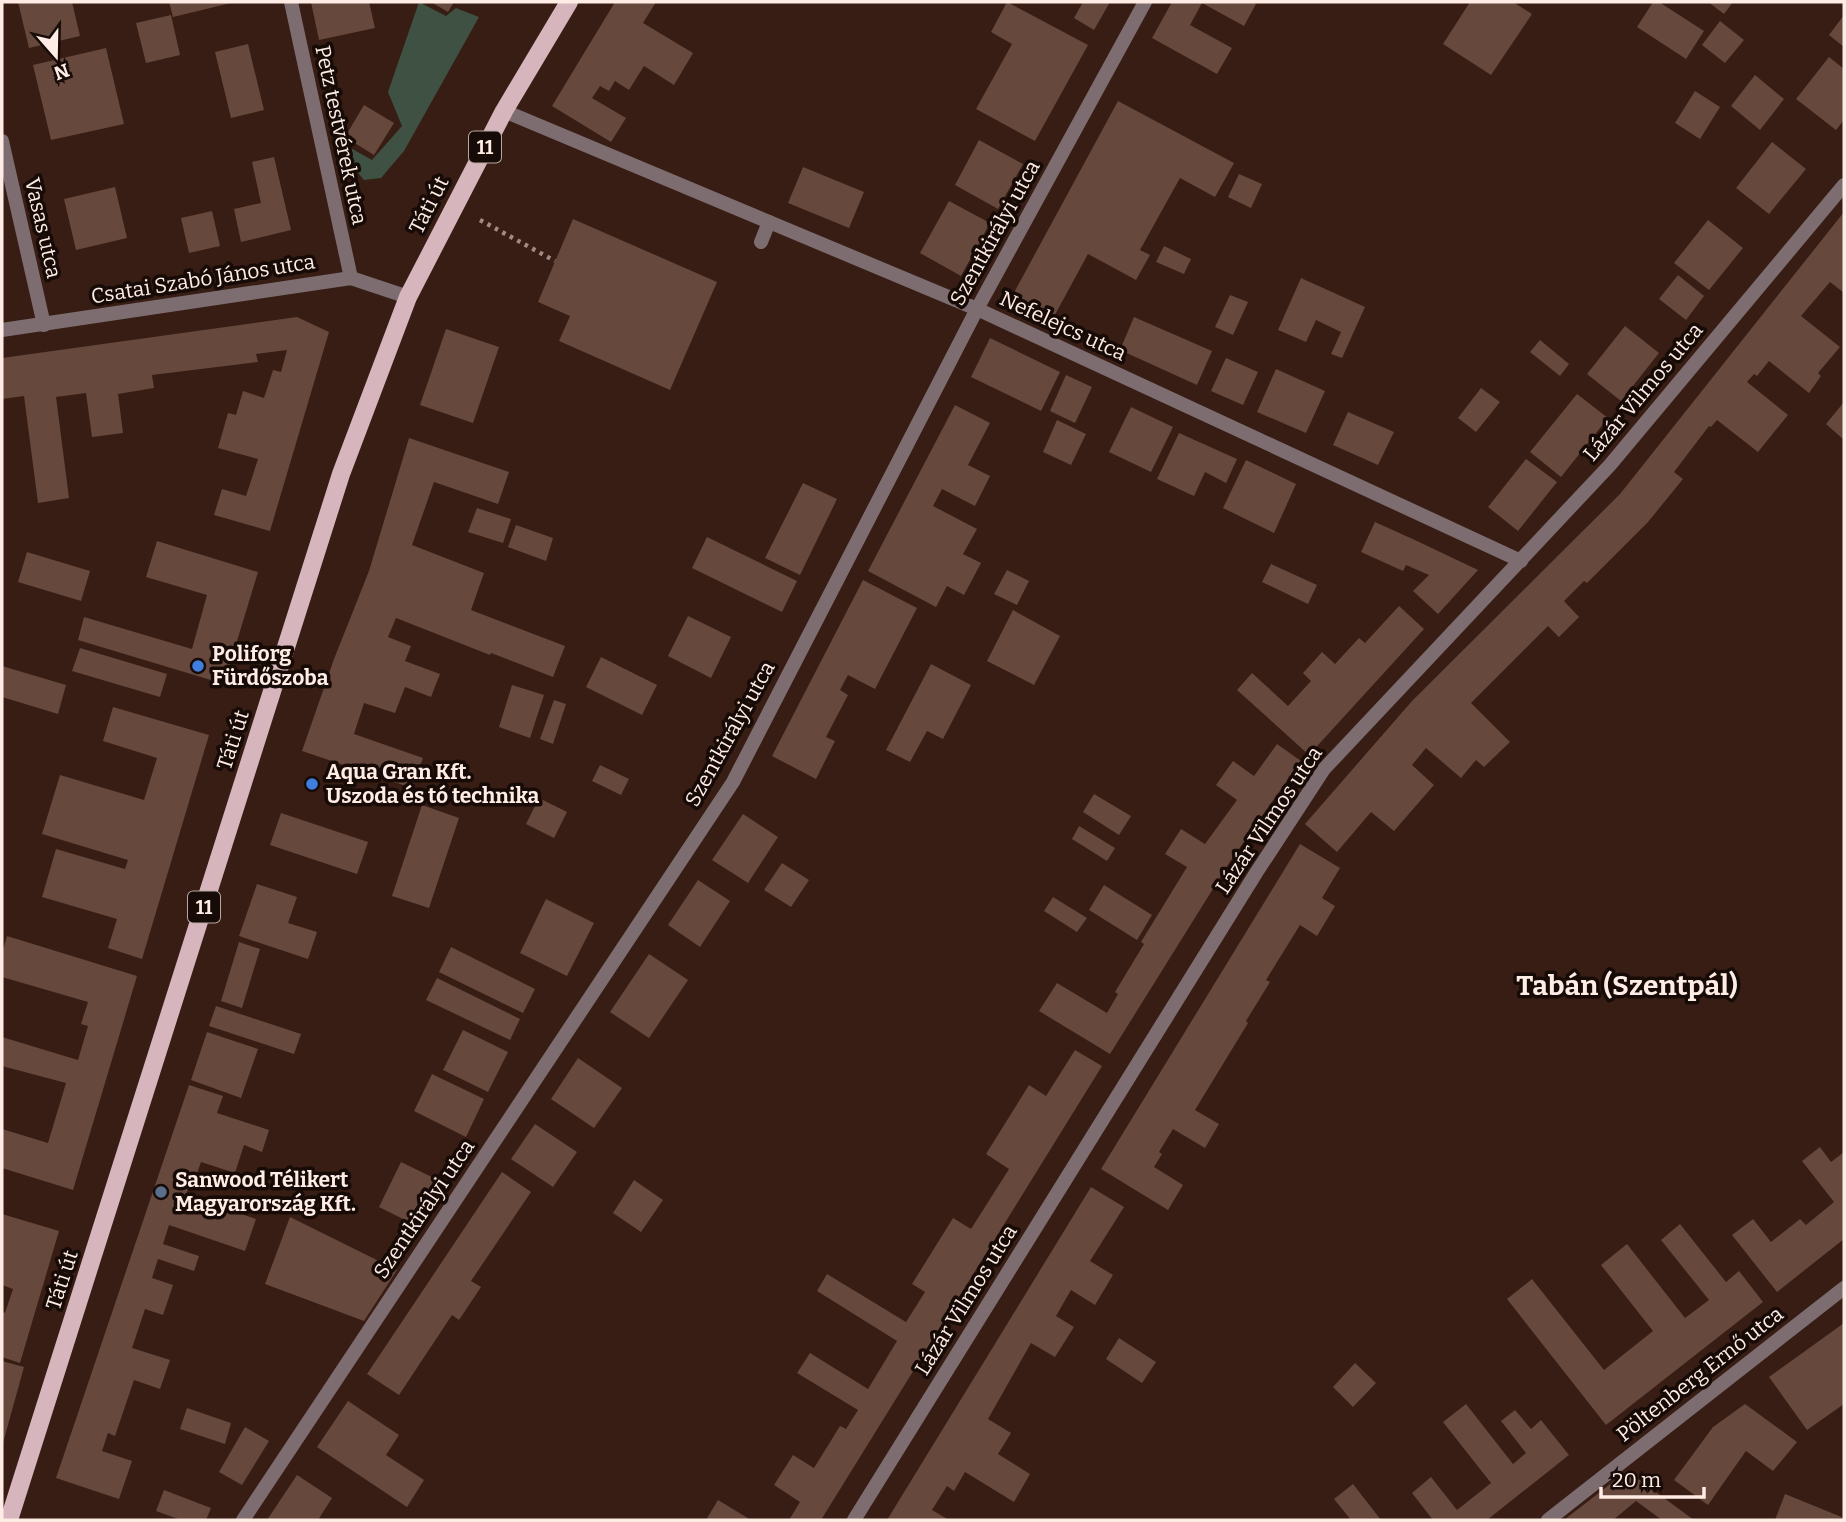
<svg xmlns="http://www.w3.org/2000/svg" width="1846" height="1522" viewBox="0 0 1846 1522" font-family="Bitter,serif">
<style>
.green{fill:#3e5142}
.building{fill:#66483d}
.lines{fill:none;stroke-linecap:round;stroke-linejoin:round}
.path{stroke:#a28b83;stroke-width:4.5;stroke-dasharray:3.5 5;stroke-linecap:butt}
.service{stroke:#7d6d70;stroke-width:14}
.minor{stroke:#7d6d70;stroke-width:14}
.primary{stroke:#d6b6bc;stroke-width:18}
.shop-dot{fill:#3f7fe0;stroke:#170b07;stroke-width:2.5}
.service-dot{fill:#5c6f8a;stroke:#170b07;stroke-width:2.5}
.labels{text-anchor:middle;stroke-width:7;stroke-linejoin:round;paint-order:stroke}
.shield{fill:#170b07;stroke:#b9a8a2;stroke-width:2}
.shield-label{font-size:19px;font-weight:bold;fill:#ffece5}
.street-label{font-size:21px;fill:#ffece5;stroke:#170b07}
.poi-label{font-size:21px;font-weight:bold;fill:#ffece5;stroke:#170b07;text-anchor:start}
.district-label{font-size:28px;font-weight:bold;fill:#ffece5;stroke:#170b07}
</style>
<rect width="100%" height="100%" fill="#371d13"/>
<path class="green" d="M419 2 446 16 456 8 479 17 404 151 381 178 364 180 349 162 347 146 372 160 402 126 388 92Z"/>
<g class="building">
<path d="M18 2H72L80 36 29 48Z"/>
<path d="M169 2H231V3L173 17Z"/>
<path d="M311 2H369L375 28 319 40Z"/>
<path d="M431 2H454L448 12Z"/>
<path d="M615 2H656L643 23 693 53 674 85 644 66 629 90 615 81 609 91 600 86 592 98 626 118 611 142 552 106Z"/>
<path d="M1007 2 1088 45 1035 141 976 109 1012 44 991 32Z"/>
<path d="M1083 2H1110L1094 30 1074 18Z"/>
<path d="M1172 2H1252L1256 4 1244 26 1202 3 1190 25 1232 48 1217 74 1152 38Z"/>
<path d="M1470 2H1513L1532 14 1491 75 1443 44Z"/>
<path d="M1653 2H1659L1704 31 1686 59 1637 27Z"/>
<path d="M1708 2H1733L1724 14Z"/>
<path d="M171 15 180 55 146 63 136 23Z"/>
<path d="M1844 15V47L1829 35Z"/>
<path d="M1720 21 1744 40 1725 63 1702 45Z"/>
<path d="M248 44 264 110 231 118 215 52Z"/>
<path d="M106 48 124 124 51 140 33 65Z"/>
<path d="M1829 57 1844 69V120L1836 130 1796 99Z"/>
<path d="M1755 75 1784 99 1760 130 1731 106Z"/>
<path d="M1695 91 1720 107 1700 139 1675 123Z"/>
<path d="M1118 101 1234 163 1215 197 1180 178 1140 250 1150 255 1136 280 1088 254 1051 322 1010 300Z"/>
<path d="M364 105 394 123 374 155 345 137Z"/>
<path d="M979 140 1023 164 998 209 955 185Z"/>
<path d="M1772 142 1806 169 1769 214 1736 188Z"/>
<path d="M274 157 291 230 241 242 234 209 261 203 252 162Z"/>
<path d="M803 167 864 192 849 228 788 203Z"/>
<path d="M1239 174 1262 184 1251 208 1228 197Z"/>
<path d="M115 187 127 238 76 250 64 199Z"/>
<path d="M949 201 990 223 961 276 920 253Z"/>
<path d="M212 211 220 246 189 253 181 218Z"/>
<path d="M1844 212V293L1830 282 1801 316 1840 347 1818 373 1821 376 1809 393 1769 361 1757 376 1754 374 1747 382 1788 415 1758 452 1717 420 1711 427 1709 426 1674 472 1683 479 1648 522 1587 583 1584 581 1564 601 1579 617 1559 637 1548 626 1471 703 1510 742 1484 767 1476 760 1461 778 1426 748 1412 765 1434 785 1394 831 1371 812 1337 852 1305 824 1412 701 1620 494Z"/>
<path d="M573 219 717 282 670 390 559 341 570 316 538 302Z"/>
<path d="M1708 220 1743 248 1709 290 1674 263Z"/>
<path d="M1164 246 1191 259 1184 274 1156 262Z"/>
<path d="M1678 275 1704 296 1686 320 1659 299Z"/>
<path d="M1301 278 1365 307 1342 358 1331 354 1341 332 1316 320 1306 342 1278 330Z"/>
<path d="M1230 295 1248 302 1233 335 1215 327Z"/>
<path d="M297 317 329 332 270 531 214 515 222 489 246 496 258 459 218 448 228 413 236 415 243 391 264 398 273 370 281 372 287 350 256 354 258 362 152 375 154 388 118 394 123 433 92 437 86 393 56 397 69 498 38 503 24 396 2 399V358Z"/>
<path d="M1134 317 1212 351 1197 385 1120 350Z"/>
<path d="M1625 326 1659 353 1621 401 1587 374Z"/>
<path d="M446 329 499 347 473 423 420 405Z"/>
<path d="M990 338 1060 372 1041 411 971 377Z"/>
<path d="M1540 340 1569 364 1560 376 1530 352Z"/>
<path d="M1226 358 1258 372 1243 405 1211 391Z"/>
<path d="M1276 369 1325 391 1306 433 1257 412Z"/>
<path d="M1066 375 1092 387 1075 423 1050 411Z"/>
<path d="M1481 388 1500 402 1476 432 1458 418Z"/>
<path d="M1577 394 1608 418 1561 477 1530 452Z"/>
<path d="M1844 402V440L1826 424Z"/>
<path d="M955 405 990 423 968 465 990 476 975 506 942 489 933 506 977 529 963 554 981 563 964 595 947 586 936 607 868 571Z"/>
<path d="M1131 407 1173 427 1151 472 1109 452Z"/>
<path d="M1348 412 1394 432 1378 465 1333 445Z"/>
<path d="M1057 420 1086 434 1071 465 1043 452Z"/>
<path d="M1179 433 1237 459 1226 483 1205 472 1194 496 1157 479Z"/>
<path d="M409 438 509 472 498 504 434 482 412 545 484 573 471 610 565 646 553 677 491 653 490 655 396 618 388 637 411 646 405 661 440 674 431 697 405 687 395 713 364 703 354 734 423 758 412 788 302 751 334 659 369 571Z"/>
<path d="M1526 459 1557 482 1518 531 1488 507Z"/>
<path d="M1246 460 1296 484 1274 533 1223 508Z"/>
<path d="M803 483 837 499 800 575 765 558Z"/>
<path d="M477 508 511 519 503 543 468 532Z"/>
<path d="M1375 522 1417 541 1478 570 1438 614 1413 591 1429 575 1406 565 1403 571 1361 552Z"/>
<path d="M516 525 553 538 546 561 508 547Z"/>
<path d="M707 537 797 581 782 612 692 568Z"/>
<path d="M157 541 258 572 224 684 78 640 84 617 192 649 207 595 146 577Z"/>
<path d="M27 552 90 571 81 601 18 582Z"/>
<path d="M1271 564 1317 585 1308 604 1262 582Z"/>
<path d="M1007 570 1029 581 1017 605 994 594Z"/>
<path d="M863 580 917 608 875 689 848 675 840 690 848 695 826 737 835 741 816 779 772 756Z"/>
<path d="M1399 606 1424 629 1309 755 1237 690 1252 673 1288 706 1311 681 1303 673 1322 652 1335 664 1359 638 1365 643Z"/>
<path d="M1013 610 1060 636 1034 685 987 661Z"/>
<path d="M688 616 731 637 711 678 668 656Z"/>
<path d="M80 648 167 674 160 697 72 671Z"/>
<path d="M601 657 657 685 642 715 586 687Z"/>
<path d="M931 664 971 685 943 739 927 731 910 762 886 750Z"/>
<path d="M2 666 66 685 58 714 2 697Z"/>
<path d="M512 685 544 695 530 738 499 727Z"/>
<path d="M554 700 566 704 553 744 540 739Z"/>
<path d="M113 707 209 735 142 959 108 948 117 919 42 897 56 849 125 869 128 860 42 834 60 775 144 800 157 758 103 741Z"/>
<path d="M1277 744 1301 761 1231 860 1110 1054 1039 1011 1057 983 1107 1013 1118 994 1115 992 1144 944 1141 942 1187 867 1165 854 1181 829 1205 844 1237 800 1216 785 1233 761 1254 776Z"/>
<path d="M600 765 629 779 621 795 592 781Z"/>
<path d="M1094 794 1131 816 1119 835 1083 812Z"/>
<path d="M539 798 567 812 554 838 526 824Z"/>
<path d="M422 805 459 818 429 908 392 896Z"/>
<path d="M281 813 368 842 357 874 270 845Z"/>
<path d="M743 814 778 837 748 883 712 860Z"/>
<path d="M1079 826 1115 848 1107 861 1072 839Z"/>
<path d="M1300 844 1340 868 1322 898 1335 906 1317 936 1300 925 1266 980 1270 982 1246 1021 1248 1023 1195 1110 1219 1124 1205 1148 1173 1129 1159 1152 1162 1154 1154 1167 1183 1185 1168 1210 1101 1169Z"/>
<path d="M782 863 809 880 791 907 764 890Z"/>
<path d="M698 880 730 901 700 947 668 925Z"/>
<path d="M257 884 297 897 288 923 317 932 308 959 239 936Z"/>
<path d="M1104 885 1152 915 1137 940 1089 910Z"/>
<path d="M1053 897 1087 918 1077 932 1044 911Z"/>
<path d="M546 899 594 923 567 976 520 953Z"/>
<path d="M7 936 137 976 73 1190 2 1168V1129L48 1143 66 1083 2 1066V1037L78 1060 88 1026 81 1024 88 1002 2 977V954Z"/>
<path d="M239 942 260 949 242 1008 221 1001Z"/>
<path d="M451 947 535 989 523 1013 439 972Z"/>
<path d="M649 954 688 980 649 1038 610 1012Z"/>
<path d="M437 978 520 1019 510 1040 426 1000Z"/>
<path d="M216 1006 301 1034 294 1054 209 1026Z"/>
<path d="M463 1030 508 1052 488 1092 443 1070Z"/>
<path d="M207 1032 258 1049 241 1098 191 1080Z"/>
<path d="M1075 1050 1102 1066 821 1520H789L800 1502 774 1485 793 1455 814 1468 840 1426 846 1429 858 1410 797 1373 810 1353 868 1389 897 1341 817 1291 827 1274 906 1322 925 1292 912 1284 953 1218 971 1229 1009 1169 986 1154 1029 1085 1046 1096Z"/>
<path d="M578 1058 622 1088 594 1128 551 1099Z"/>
<path d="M432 1074 484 1099 466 1137 414 1111Z"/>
<path d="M189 1085 223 1096 217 1113 269 1130 262 1152 244 1145 235 1173 201 1162 194 1182 191 1181 186 1195 256 1219 245 1251 169 1225 163 1244 199 1256 194 1271 158 1259 152 1278 173 1285 163 1315 145 1309 132 1348 170 1360 160 1389 134 1380 115 1436 108 1433 102 1451 132 1461 119 1499 56 1478Z"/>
<path d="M535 1124 577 1152 553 1187 511 1159Z"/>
<path d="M1820 1147 1831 1162 1844 1152V1239L1777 1292 1732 1235 1753 1219 1771 1242 1800 1219 1806 1225 1834 1202 1802 1161Z"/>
<path d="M401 1162 436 1179 413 1224 379 1207Z"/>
<path d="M502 1172 531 1192 471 1281 481 1287 459 1320 452 1315 399 1395 367 1374Z"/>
<path d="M634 1180 663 1200 641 1232 613 1213Z"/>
<path d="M1091 1187 1124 1207 1090 1261 1113 1275 1095 1305 1071 1290 1056 1316 1074 1327 1055 1357 1031 1343 988 1419 1011 1433 998 1454 1030 1474 1014 1502 965 1472 954 1491 947 1486 932 1510 949 1520H887Z"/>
<path d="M2 1214 59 1231 20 1363 2 1357V1311L5 1313 13 1289 2 1285Z"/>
<path d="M290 1217 397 1270 364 1321 265 1284Z"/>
<path d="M1680 1224 1726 1282 1739 1271 1763 1302 1606 1425 1507 1299 1532 1279 1604 1370 1653 1331 1601 1265 1627 1244 1685 1318 1709 1300 1661 1240Z"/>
<path d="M1844 1323V1404L1807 1430 1769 1377Z"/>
<path d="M1119 1338 1156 1362 1142 1383 1106 1359Z"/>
<path d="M2 1361 24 1367 3 1443H2Z"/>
<path d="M1355 1363 1376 1383 1353 1407 1333 1387Z"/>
<path d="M348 1401 399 1435 386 1455 424 1480 407 1507 317 1447Z"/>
<path d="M1466 1404 1513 1464 1526 1453 1501 1421 1515 1410 1531 1429 1541 1420 1569 1455 1487 1520H1433L1412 1493 1431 1477 1457 1510 1491 1483 1443 1422Z"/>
<path d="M1745 1404 1797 1442 1773 1471 1746 1451 1708 1505 1674 1480 1713 1427Z"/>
<path d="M187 1408 231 1423 225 1444 180 1429Z"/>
<path d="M245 1427 269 1441 242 1485 219 1472Z"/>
<path d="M1627 1471 1694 1520H1662L1636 1501 1613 1520H1564Z"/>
<path d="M297 1475 332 1498 318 1520H267Z"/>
<path d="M1353 1484 1381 1520H1351L1334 1499Z"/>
<path d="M164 1490 211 1508 206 1520H181L156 1511Z"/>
<path d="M1785 1494 1844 1518V1520H1775Z"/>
<path d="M718 1500 751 1520H706Z"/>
</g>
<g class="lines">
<path class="path" d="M480 220 555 261"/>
<path class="service" d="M761 242 769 222"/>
<g class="minor">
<path d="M291 2 351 278"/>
<path d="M504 111 977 309 1521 561"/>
<path d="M2 141 44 325"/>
<path d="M2 330 351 278 408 297"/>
<path d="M243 1520 733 782 977 309 1145 2"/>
<path d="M854 1520 1256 873 1324 769 1610 465 1844 185"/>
<path d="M1548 1520 1844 1288"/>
</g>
<path class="primary" d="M9 1520 341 474 408 297 504 111 569 2"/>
</g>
<g class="shop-dot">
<circle cx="198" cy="666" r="7"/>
<circle cx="312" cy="784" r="7"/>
</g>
<circle class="service-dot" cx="161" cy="1192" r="7"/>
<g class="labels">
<g class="shield">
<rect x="469" y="131.5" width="32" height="31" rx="5"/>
<rect x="188" y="891.5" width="32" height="31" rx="5"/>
</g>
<g class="shield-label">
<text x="485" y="154">11</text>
<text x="204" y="914">11</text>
</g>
<g class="street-label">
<text transform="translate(341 135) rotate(78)" y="7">Petz testvérek utca</text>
<text transform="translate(429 205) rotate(-63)" y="7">Táti út</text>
<text transform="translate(43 228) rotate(77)" y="7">Vasas utca</text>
<text transform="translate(995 233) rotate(-61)" y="7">Szentkirályi utca</text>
<text transform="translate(203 279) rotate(-9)" y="7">Csatai Szabó János utca</text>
<text transform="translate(1063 326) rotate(25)" y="7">Nefelejcs utca</text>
<text transform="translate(1643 392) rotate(-50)" y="7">Lázár Vilmos utca</text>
<text transform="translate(730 734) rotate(-61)" y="7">Szentkirályi utca</text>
<text transform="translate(233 740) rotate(-72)" y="7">Táti út</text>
<text transform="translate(1269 820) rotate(-56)" y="7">Lázár Vilmos utca</text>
<text transform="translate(424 1209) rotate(-56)" y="7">Szentkirályi utca</text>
<text transform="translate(62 1280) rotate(-72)" y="7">Táti út</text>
<text transform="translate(966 1300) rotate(-58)" y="7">Lázár Vilmos utca</text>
<text transform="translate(1700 1374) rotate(-38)" y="7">Pöltenberg Ernő utca</text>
</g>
<g class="poi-label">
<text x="212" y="661">Poliforg<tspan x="212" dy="24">Fürdőszoba</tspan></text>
<text x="326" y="779">Aqua Gran Kft.<tspan x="326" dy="24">Uszoda és tó technika</tspan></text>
<text x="175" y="1187">Sanwood Télikert<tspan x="175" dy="24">Magyarország Kft.</tspan></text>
</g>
<g class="district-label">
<text x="1627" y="995">Tabán (Szentpál)</text>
</g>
</g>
<rect width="1846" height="1522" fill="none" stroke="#ffece5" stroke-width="7"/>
<g transform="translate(56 56) rotate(160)" stroke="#170b07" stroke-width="5" paint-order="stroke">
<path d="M0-5L12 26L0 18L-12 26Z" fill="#ffece5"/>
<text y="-10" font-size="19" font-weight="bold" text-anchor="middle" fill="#ffece5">N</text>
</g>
<path d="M1601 1487v10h103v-10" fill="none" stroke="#ffece5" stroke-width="3.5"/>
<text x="1612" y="1487" font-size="21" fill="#ffece5" stroke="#170b07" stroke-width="5" paint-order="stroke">20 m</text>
</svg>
